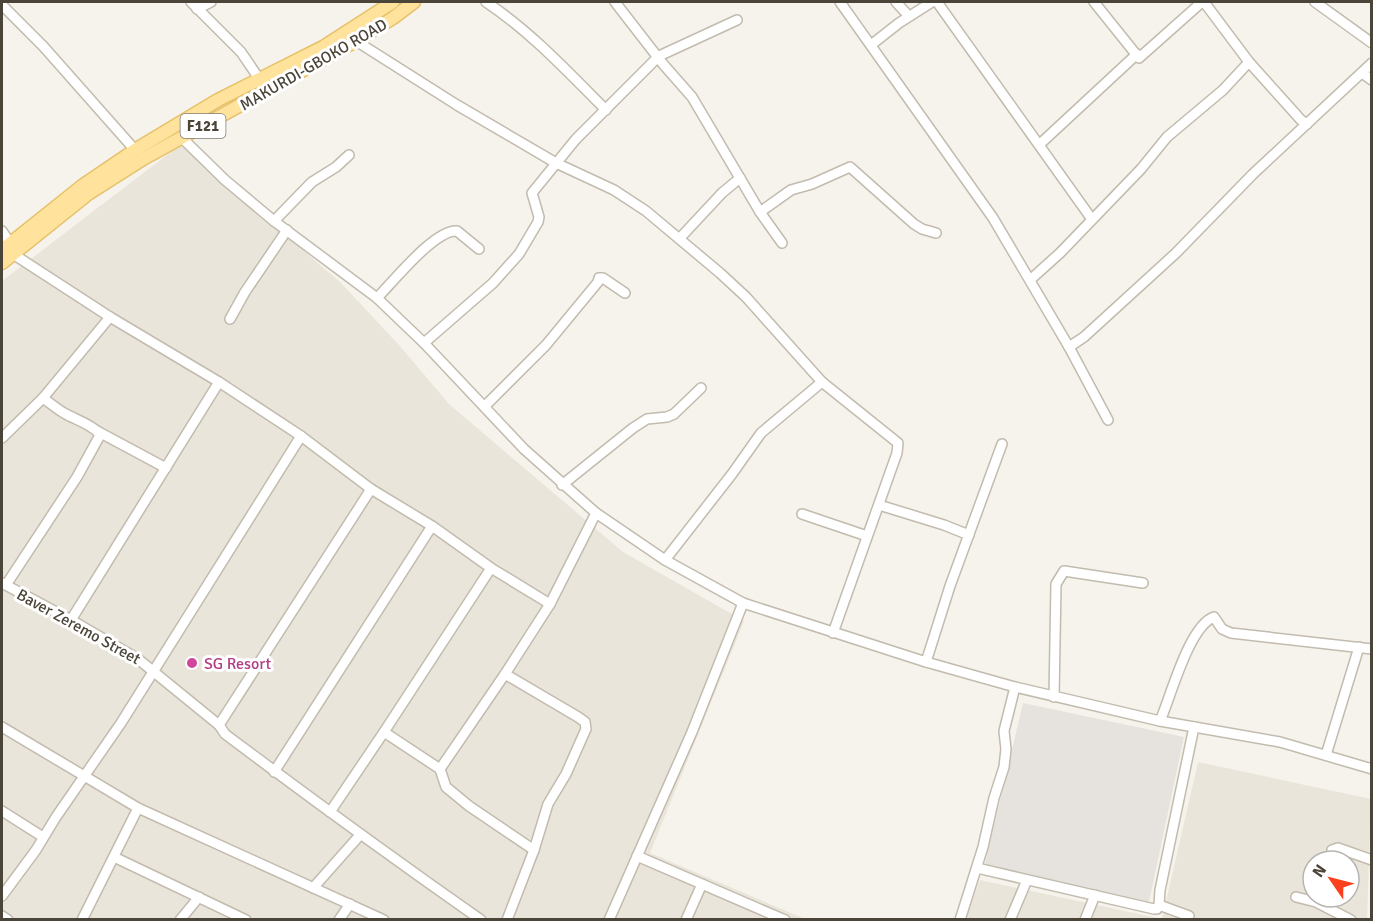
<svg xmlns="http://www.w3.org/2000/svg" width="1373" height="921" viewBox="0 0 1373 921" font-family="Signika,sans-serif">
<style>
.residential{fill:#eae5da;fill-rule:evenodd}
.industrial{fill:#e6e2dd}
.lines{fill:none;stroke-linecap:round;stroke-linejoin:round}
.minor-casing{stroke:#c2bbae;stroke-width:12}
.major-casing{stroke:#e6c16a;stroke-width:15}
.minor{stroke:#fff;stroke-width:9}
.major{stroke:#ffe39c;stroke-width:12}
.hotel-dot{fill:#d1479c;stroke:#fff;stroke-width:2}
.labels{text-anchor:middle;stroke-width:6;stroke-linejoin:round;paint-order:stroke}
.shield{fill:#fff;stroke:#817c74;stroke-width:1.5}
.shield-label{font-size:15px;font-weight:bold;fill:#4b4439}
.street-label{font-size:16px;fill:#4b4439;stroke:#fff}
.hotel-label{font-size:16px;fill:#b23c85;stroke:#fff;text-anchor:start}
</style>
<rect width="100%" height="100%" fill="#f6f3ec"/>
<g class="residential">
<path d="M180 145 340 282 399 345 449 404 623 552 744 621 650 853 805 919 2 920V281Z"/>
<path d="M1198 762 1371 799 1367 919 965 920 980 880 1162 919ZM1313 861H1349V897H1313Z"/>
</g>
<path class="industrial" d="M1023 703 1184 737 1149 902 985 864Z"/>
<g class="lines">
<g class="minor-casing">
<g id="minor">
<path d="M191 2 241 52 260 80"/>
<path d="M486 2C531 32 568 72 606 110"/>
<path d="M615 2 663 64 692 97 760 212 782 243"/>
<path d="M840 2 993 218 1069 347 1108 420"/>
<path d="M896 2 906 13"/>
<path d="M937 2 1091 218"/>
<path d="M1094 2 1139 58 1202 2"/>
<path d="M1204 2 1249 62 1301 120 1307 124"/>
<path d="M1315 2 1372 43"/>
<path d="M2 5 43 46 135 150"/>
<path d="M197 9 211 2"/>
<path d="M356 41 457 105 556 163 614 190 646 211 720 273 746 297 822 382 898 443 897 453 833 633"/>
<path d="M871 45 899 23 932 2"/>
<path d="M1362 73 1372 80"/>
<path d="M182 138 225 180 274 221 377 298 424 343 524 449 596 513 665 560 743 603 926 662 1015 687 1160 721 1280 742 1372 769"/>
<path d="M1040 144 1137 54"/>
<path d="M760 212 791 190 812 184 850 167 914 224 922 229 936 233"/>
<path d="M274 221 312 182 336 167 349 155"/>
<path d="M2 231 10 243"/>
<path d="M680 238 722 193 740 178"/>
<path d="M13 254 110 317 219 382 301 436 371 489 432 526 491 568 550 604"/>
<path d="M1030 280 1060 253 1141 169 1167 137 1223 90 1249 62"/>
<path d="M377 298C393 282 435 229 457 231L479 249"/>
<path d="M230 319 245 292 287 230"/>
<path d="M424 343 493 283 519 254 538 222 539 217 532 193 576 139 659 56 737 20"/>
<path d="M1069 347 1084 337 1176 253 1253 174 1372 63"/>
<path d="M485 406 546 345 598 282 599 278H603L625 293"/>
<path d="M97 431 166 468"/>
<path d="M2 438 43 398 110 317"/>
<path d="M562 485 633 428 647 419 667 417 674 414 701 388"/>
<path d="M879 505 944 525 969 535"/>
<path d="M802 514 867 536"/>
<path d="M665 560 732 474 761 433 822 382"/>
<path d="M2 583 71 620 138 659 219 725 225 734C309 797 394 859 481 920"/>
<path d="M6 585 77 477 99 437V433C89 423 76 420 64 413 57 409 50 403 43 398"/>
<path d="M71 620 219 382"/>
<path d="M926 662 950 586 1002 444"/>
<path d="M505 674 578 717 585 722 586 729 566 774 548 804 534 850 507 920"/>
<path d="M1054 697 1056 584 1064 571 1143 583"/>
<path d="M1160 721C1171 696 1189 626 1214 617L1222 629 1231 633 1372 649"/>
<path d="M219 725 371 489"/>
<path d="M2 727 138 808 384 920"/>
<path d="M384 732 440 769 446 787 469 806 534 850"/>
<path d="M1326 755 1359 647"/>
<path d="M440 769 505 674 550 604 596 513"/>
<path d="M274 772 432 526"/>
<path d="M2 811 43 837"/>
<path d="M330 812 384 732 491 568"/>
<path d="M1332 850 1338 848 1372 860"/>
<path d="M637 856 785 920"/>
<path d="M114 857 246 920"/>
<path d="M977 868 1154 909H1157L1159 905 1189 916"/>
<path d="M313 888 360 835"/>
<path d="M2 896 36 850 56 817 121 723 301 436"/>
<path d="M1296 897 1316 902 1351 920"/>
<path d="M1159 905 1160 890 1194 727"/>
<path d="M2 916 8 920"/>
<path d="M82 920 138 808"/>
<path d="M180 920 199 897"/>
<path d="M339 920 350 904"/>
<path d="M609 920 692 732 743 603"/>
<path d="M686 920 702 884"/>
<path d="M960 920 983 847 994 798 1004 767 1006 749 1004 731 1015 687"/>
<path d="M1010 920 1027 880"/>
<path d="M1085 920 1095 895"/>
</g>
</g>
<g class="major-casing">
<g id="major">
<path d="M2 250 82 186 135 150 218 100 323 47 393 2"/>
<path d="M2 263 88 194 143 159 356 41 393 18 414 2"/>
</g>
</g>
<use href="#minor" class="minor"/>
<use href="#major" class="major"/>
</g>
<circle class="hotel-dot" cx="192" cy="663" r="6"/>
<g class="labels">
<rect class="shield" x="180.5" y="114" width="45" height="24" rx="4.5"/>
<g class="shield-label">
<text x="203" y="131">F121</text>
</g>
<g class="street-label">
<text transform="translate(313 64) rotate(-30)" y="6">MAKURDI-GBOKO ROAD</text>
<text transform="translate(79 626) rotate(29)" y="6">Baver Zeremo Street</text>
</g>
<g class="hotel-label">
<text x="204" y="669">SG Resort</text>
</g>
</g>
<rect width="1373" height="921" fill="none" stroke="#4b4439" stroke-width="6"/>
<g transform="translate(1331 879) rotate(305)"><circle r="28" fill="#ffffff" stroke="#b7b4b0" stroke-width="1.5"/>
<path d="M0-4.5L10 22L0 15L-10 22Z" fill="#fc3f1d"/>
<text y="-9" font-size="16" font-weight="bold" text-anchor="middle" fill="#4b4439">N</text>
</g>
</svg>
